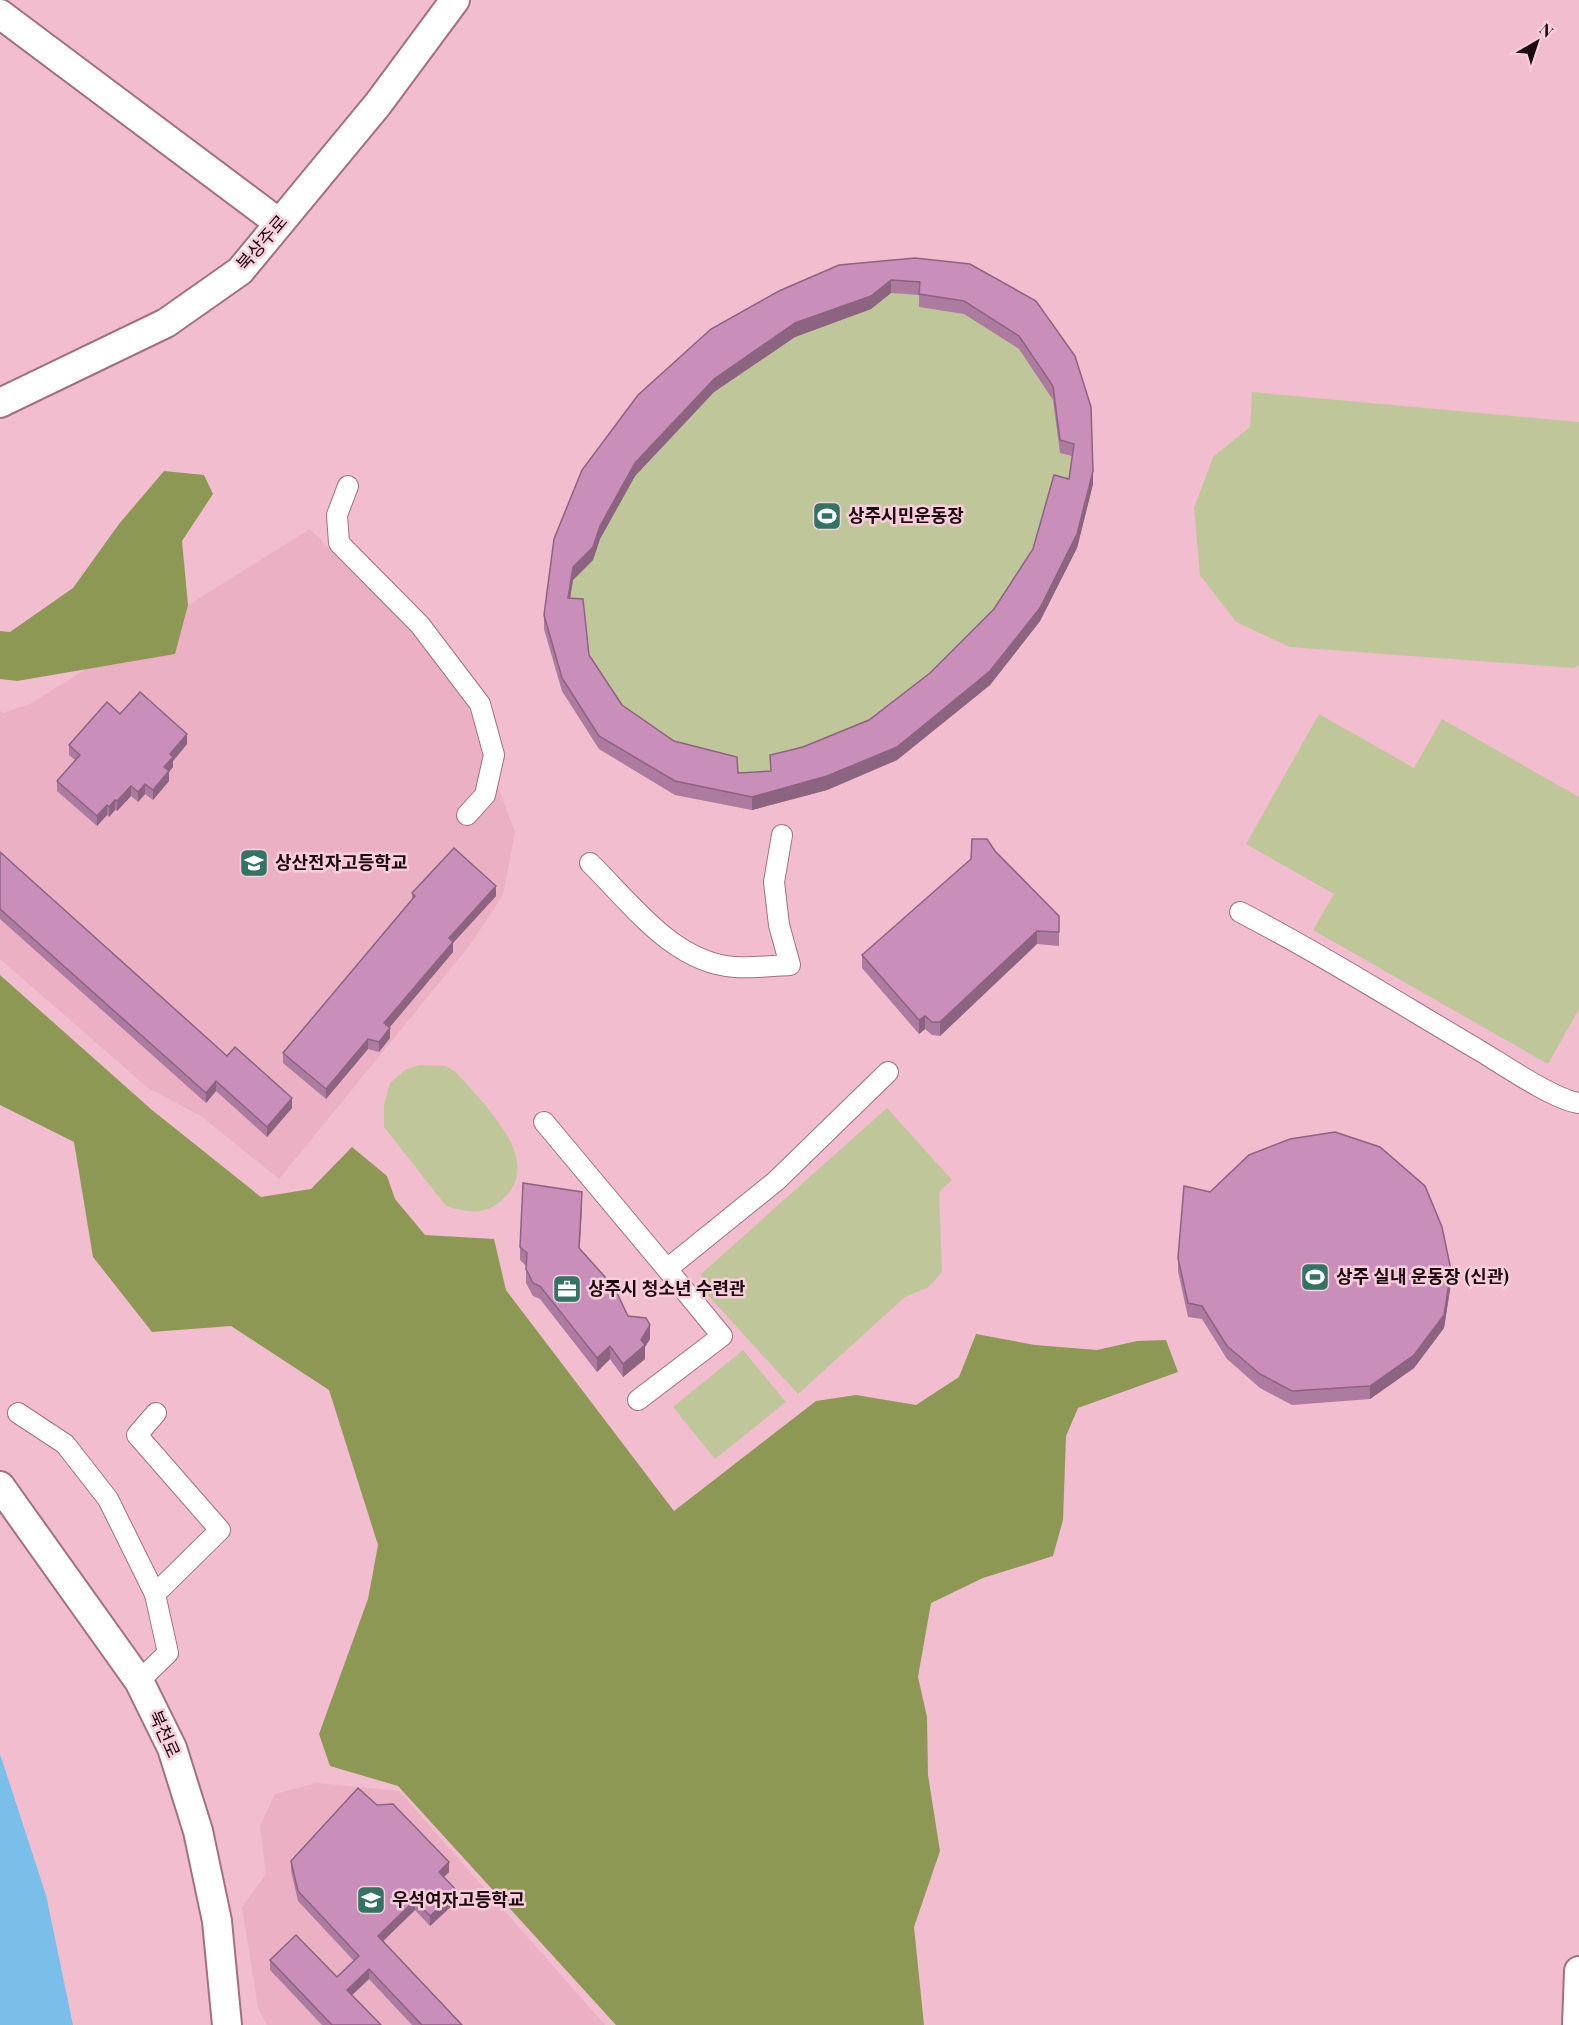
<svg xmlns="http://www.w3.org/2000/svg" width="1579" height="2025" viewBox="0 0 1579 2025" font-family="'Playfair Display','Noto Sans KR',serif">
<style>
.built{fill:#ecb0c5}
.green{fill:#bfc79a}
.forest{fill:#8e9855}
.water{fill:#7abfe9}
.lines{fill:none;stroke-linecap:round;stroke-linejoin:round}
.street-casing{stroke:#a17182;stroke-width:22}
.secondary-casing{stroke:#a17182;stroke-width:32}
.street{stroke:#fff;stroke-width:20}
.secondary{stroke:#fff;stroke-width:28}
.wall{fill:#ad7aa0;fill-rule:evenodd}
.shaded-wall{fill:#8d6382}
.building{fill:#c98eba;stroke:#8d6382;stroke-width:1.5;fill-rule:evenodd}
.labels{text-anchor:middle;stroke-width:5;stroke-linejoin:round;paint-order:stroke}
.street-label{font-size:18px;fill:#1c0a11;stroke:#f9cedc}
.poi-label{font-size:18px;font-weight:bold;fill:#1c0a11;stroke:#f9cedc;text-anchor:start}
</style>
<rect width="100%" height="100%" fill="#f2bdcf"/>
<g class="built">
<path d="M310 529 413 633 468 707 515 832 503 895 470 945 279 1179 201 1116 148 1088 0 959V711L3 713 30 704Z"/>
<path d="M317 1783 399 1791 605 2025H267L258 2008 242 1907 266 1874 260 1826 275 1794Z"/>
</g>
<g class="green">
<path d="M970 278 1091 420 1093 484 1077 548 1040 621 990 685 897 760 827 790 752 810 675 795 599 749 562 691 544 629 554 552 779 305Z"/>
<path d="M1252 392 1579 422V665L1574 668 1290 647 1236 622 1200 575 1194 508 1213 457 1250 427Z"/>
<path d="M1319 714 1414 768 1442 719 1579 797V1009L1548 1064 1313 930 1334 894 1246 844Z"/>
<path d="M419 1065 445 1066 456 1072C481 1102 544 1158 505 1197 487 1216 469 1213 446 1206L384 1127V1105L390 1083 405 1070Z"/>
<path d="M887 1108 952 1180 939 1192 942 1272 929 1287 905 1297 798 1394 703 1290 701 1274Z"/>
<path d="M743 1350 786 1402 715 1459 673 1407Z"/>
</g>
<g class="forest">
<path d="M164 471 204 475 213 494 182 541 188 605 175 654 17 681 0 679V631L10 632 73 588 119 524Z"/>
<path d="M0 975 152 1110 261 1197 311 1189 352 1147 387 1176 395 1199 425 1235 494 1239 506 1290 674 1511 816 1401 856 1395 916 1405 959 1377 976 1334 1035 1345 1097 1350 1137 1341 1166 1340 1178 1372 1078 1408 1066 1436 1063 1520 1053 1556 983 1578 931 1603 918 1677 927 1717 928 1775 940 1851 914 1927 924 2025H616L398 1786 330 1766 319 1734 368 1599 378 1545 329 1390 231 1326 152 1332 93 1257 74 1142 0 1105Z"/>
</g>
<path class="water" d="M0 1754 46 1895 73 2025H0Z"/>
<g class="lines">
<g class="street-casing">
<g id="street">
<path d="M348 486 337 515 339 543 420 625 480 704 494 755 485 795 467 815"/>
<path d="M590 863C631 903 673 963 735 967 753 968 772 966 790 965L779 925 774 882 782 835"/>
<path d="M1240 912C1323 955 1402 1005 1482 1052 1505 1066 1555 1100 1579 1103"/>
<path d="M544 1122 667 1269 776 1181 888 1072"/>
<path d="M638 1400 722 1336 667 1269"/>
<path d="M18 1413 65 1444 108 1499 155 1594 168 1653 139 1681"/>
<path d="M155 1594 220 1530 137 1435 156 1413"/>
</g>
</g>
<g class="secondary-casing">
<g id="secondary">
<path d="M0 14 279 223"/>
<path d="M0 403 166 323 240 271 378 104 455 0"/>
<path d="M0 1486 139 1681 172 1748 198 1831 217 1921 227 2025"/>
<path d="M1577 2025 1579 1971"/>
</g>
</g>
<use href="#street" class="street"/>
<use href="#secondary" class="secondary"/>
</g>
<g class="wall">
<path d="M839 265 1036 301 1093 484 1077 548 1040 621 990 685 897 760 827 790 752 810 675 795 599 749 562 691 544 629V615L554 539ZM891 293 919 295V307L964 314 1019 349 1053 400 1060 453 1072 456 1069 479 1033 549 994 609 930 673 869 720 803 747 770 755 771 771 738 773 674 741 622 705 589 655 570 598 573 580 593 560 600 539 635 476 714 392 795 337 871 309Z"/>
<path d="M120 714 187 744 173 761V767L169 772V781L153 800 145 794 138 802 131 796 117 811 115 810 109 817 107 815 97 826 57 791V781L75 760 69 755V745Z"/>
<path d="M995 851 1059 916V946L1037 944 940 1036 932 1035 925 1029 919 1034 862 968V955Z"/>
<path d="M0 852 227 1056 292 1108 267 1137 216 1091 206 1103 0 919Z"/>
<path d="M412 893 496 896 453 943V952L389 1028 390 1038 379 1052 368 1049 326 1099 283 1063V1053L412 901Z"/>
<path d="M1210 1192 1451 1283 1444 1328 1414 1368 1370 1399 1292 1405 1260 1388 1227 1359 1202 1319 1188 1317 1178 1271V1258Z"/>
<path d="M582 1205 579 1249 628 1316 650 1339 645 1347V1359L623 1377 610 1359 597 1372 540 1299 533 1296 526 1283V1266L520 1260V1247Z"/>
<path d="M291 1861 449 1872 444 1877 457 1901 430 1926 415 1910 383 1941 462 2025H412L369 1979 352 1995 381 2025H322L270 1970V1960L337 1977 354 1961 298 1901 291 1871Z"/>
</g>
<g class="shaded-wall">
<path d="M891 280V293L871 309 795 337 714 392 635 476 600 539 593 560 573 580 568 611V598L573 567 635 463 714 379 795 323Z"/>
<path d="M1093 471V484L1077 548 1040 621 990 685 897 760 827 790 752 810V797L897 747Z"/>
<path d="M187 734V744L173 761V767L169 772V781L153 800V790L170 754Z"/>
<path d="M145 784V794L138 802V792Z"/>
<path d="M131 786V796L117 811V801Z"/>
<path d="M115 800V810L109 817V807Z"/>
<path d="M107 805V815L97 826V816Z"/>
<path d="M496 886V896L453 943V952L384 1034V1023L449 938Z"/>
<path d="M1037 931V944L940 1036V1022Z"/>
<path d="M925 1016V1029L919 1034V1020Z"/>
<path d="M390 1028V1038L379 1052V1042Z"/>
<path d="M368 1039V1049L326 1099V1089Z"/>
<path d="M216 1081V1091L206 1103V1093Z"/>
<path d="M292 1098V1108L267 1137V1127Z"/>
<path d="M582 1192V1205L579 1262V1248Z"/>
<path d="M1451 1270V1283L1444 1328 1414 1368 1370 1399V1386Z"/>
<path d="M650 1325V1339L645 1347V1359L623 1377V1364L641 1340Z"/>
<path d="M610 1346V1359L597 1372V1358Z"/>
<path d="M449 1862V1872L439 1882V1872Z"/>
<path d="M457 1891V1901L430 1926V1916Z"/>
<path d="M415 1900V1910L378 1946V1936Z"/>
<path d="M369 1969V1979L347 2000V1990Z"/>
</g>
<g class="building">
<path d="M915 258 970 264 1036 301 1075 356 1091 407 1093 471 1077 534 1040 608 990 671 897 747 827 776 752 797 675 781 599 736 562 678 544 615 554 539 582 470 638 395 711 329 779 291 839 265ZM891 280 920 282 919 294 964 301 1019 336 1053 386 1060 440 1074 444 1069 479 1054 475 1033 549 994 609 930 673 869 720 803 747 770 755 771 771 738 773 737 757 674 741 622 705 589 655 583 599 568 598 573 567 593 547 600 526 635 463 714 379 795 323 871 296Z"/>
<path d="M140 692 187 734 170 754 173 757 164 767 169 771 153 790 145 784 138 792 131 786 117 801 115 800 109 807 107 805 97 816 57 781 80 755 69 745 107 702 120 714Z"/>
<path d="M972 839H987L995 851 1059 916V932L1037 931 940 1022H932L925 1016 919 1020 862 955 971 859Z"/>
<path d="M454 848 496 886 449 938 453 942 384 1023 390 1028 379 1042 368 1039 326 1089 283 1053 415 896 412 893Z"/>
<path d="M0 852 227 1056 235 1047 292 1098 267 1127 216 1081 206 1093 0 909Z"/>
<path d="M1335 1132 1380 1147 1425 1186 1442 1227 1451 1270 1444 1315 1414 1355 1370 1386 1292 1391 1260 1374 1227 1346 1202 1306 1188 1303 1178 1258 1184 1186 1210 1192 1249 1155 1290 1139Z"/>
<path d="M523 1183 582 1192 579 1248 614 1287 628 1316 646 1318 650 1325 641 1340 645 1345 623 1364 610 1346 597 1358 540 1286 533 1283 526 1269 527 1253 520 1247Z"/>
<path d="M358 1788 377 1805 393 1804 449 1862 439 1872 457 1891 430 1916 415 1900 378 1936 462 2025H422L369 1969 347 1990 381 2025H332L270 1960 296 1935 337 1977 359 1956 298 1891 291 1861Z"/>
</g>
<defs>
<g id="stadium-square" transform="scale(1.5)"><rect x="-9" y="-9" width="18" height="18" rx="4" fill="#317464" stroke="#f9cedc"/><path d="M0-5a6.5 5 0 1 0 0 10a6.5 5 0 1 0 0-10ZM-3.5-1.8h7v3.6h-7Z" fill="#fff"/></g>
<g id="school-square" transform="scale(1.5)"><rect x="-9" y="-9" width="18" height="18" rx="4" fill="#317464" stroke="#f9cedc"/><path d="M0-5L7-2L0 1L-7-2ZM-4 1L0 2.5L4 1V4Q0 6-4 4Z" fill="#fff"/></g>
<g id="office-square" transform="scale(1.5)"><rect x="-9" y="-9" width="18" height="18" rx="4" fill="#317464" stroke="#f9cedc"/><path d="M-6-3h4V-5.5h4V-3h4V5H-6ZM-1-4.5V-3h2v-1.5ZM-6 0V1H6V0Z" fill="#fff"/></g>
</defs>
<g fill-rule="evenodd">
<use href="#stadium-square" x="827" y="516"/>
<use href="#school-square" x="254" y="863"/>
<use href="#stadium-square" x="1315" y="1277"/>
<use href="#office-square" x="567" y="1289"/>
<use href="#school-square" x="371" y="1900"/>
</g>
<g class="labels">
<g class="street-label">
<text transform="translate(262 243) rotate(-49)" y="6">북상주로</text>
<text transform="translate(164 1734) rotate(66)" y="6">북천로</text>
</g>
<g class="poi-label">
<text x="848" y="522">상주시민운동장</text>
<text x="275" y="869">상산전자고등학교</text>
<text x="1336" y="1283">상주 실내 운동장 (신관)</text>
<text x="588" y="1295">상주시 청소년 수련관</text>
<text x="392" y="1906">우석여자고등학교</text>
</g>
</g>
<g transform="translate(1537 42) rotate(39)" stroke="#f9cedc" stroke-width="4.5" paint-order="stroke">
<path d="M0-4.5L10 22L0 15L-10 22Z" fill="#1c0a11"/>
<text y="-9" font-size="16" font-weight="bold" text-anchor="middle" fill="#1c0a11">N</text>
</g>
</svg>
